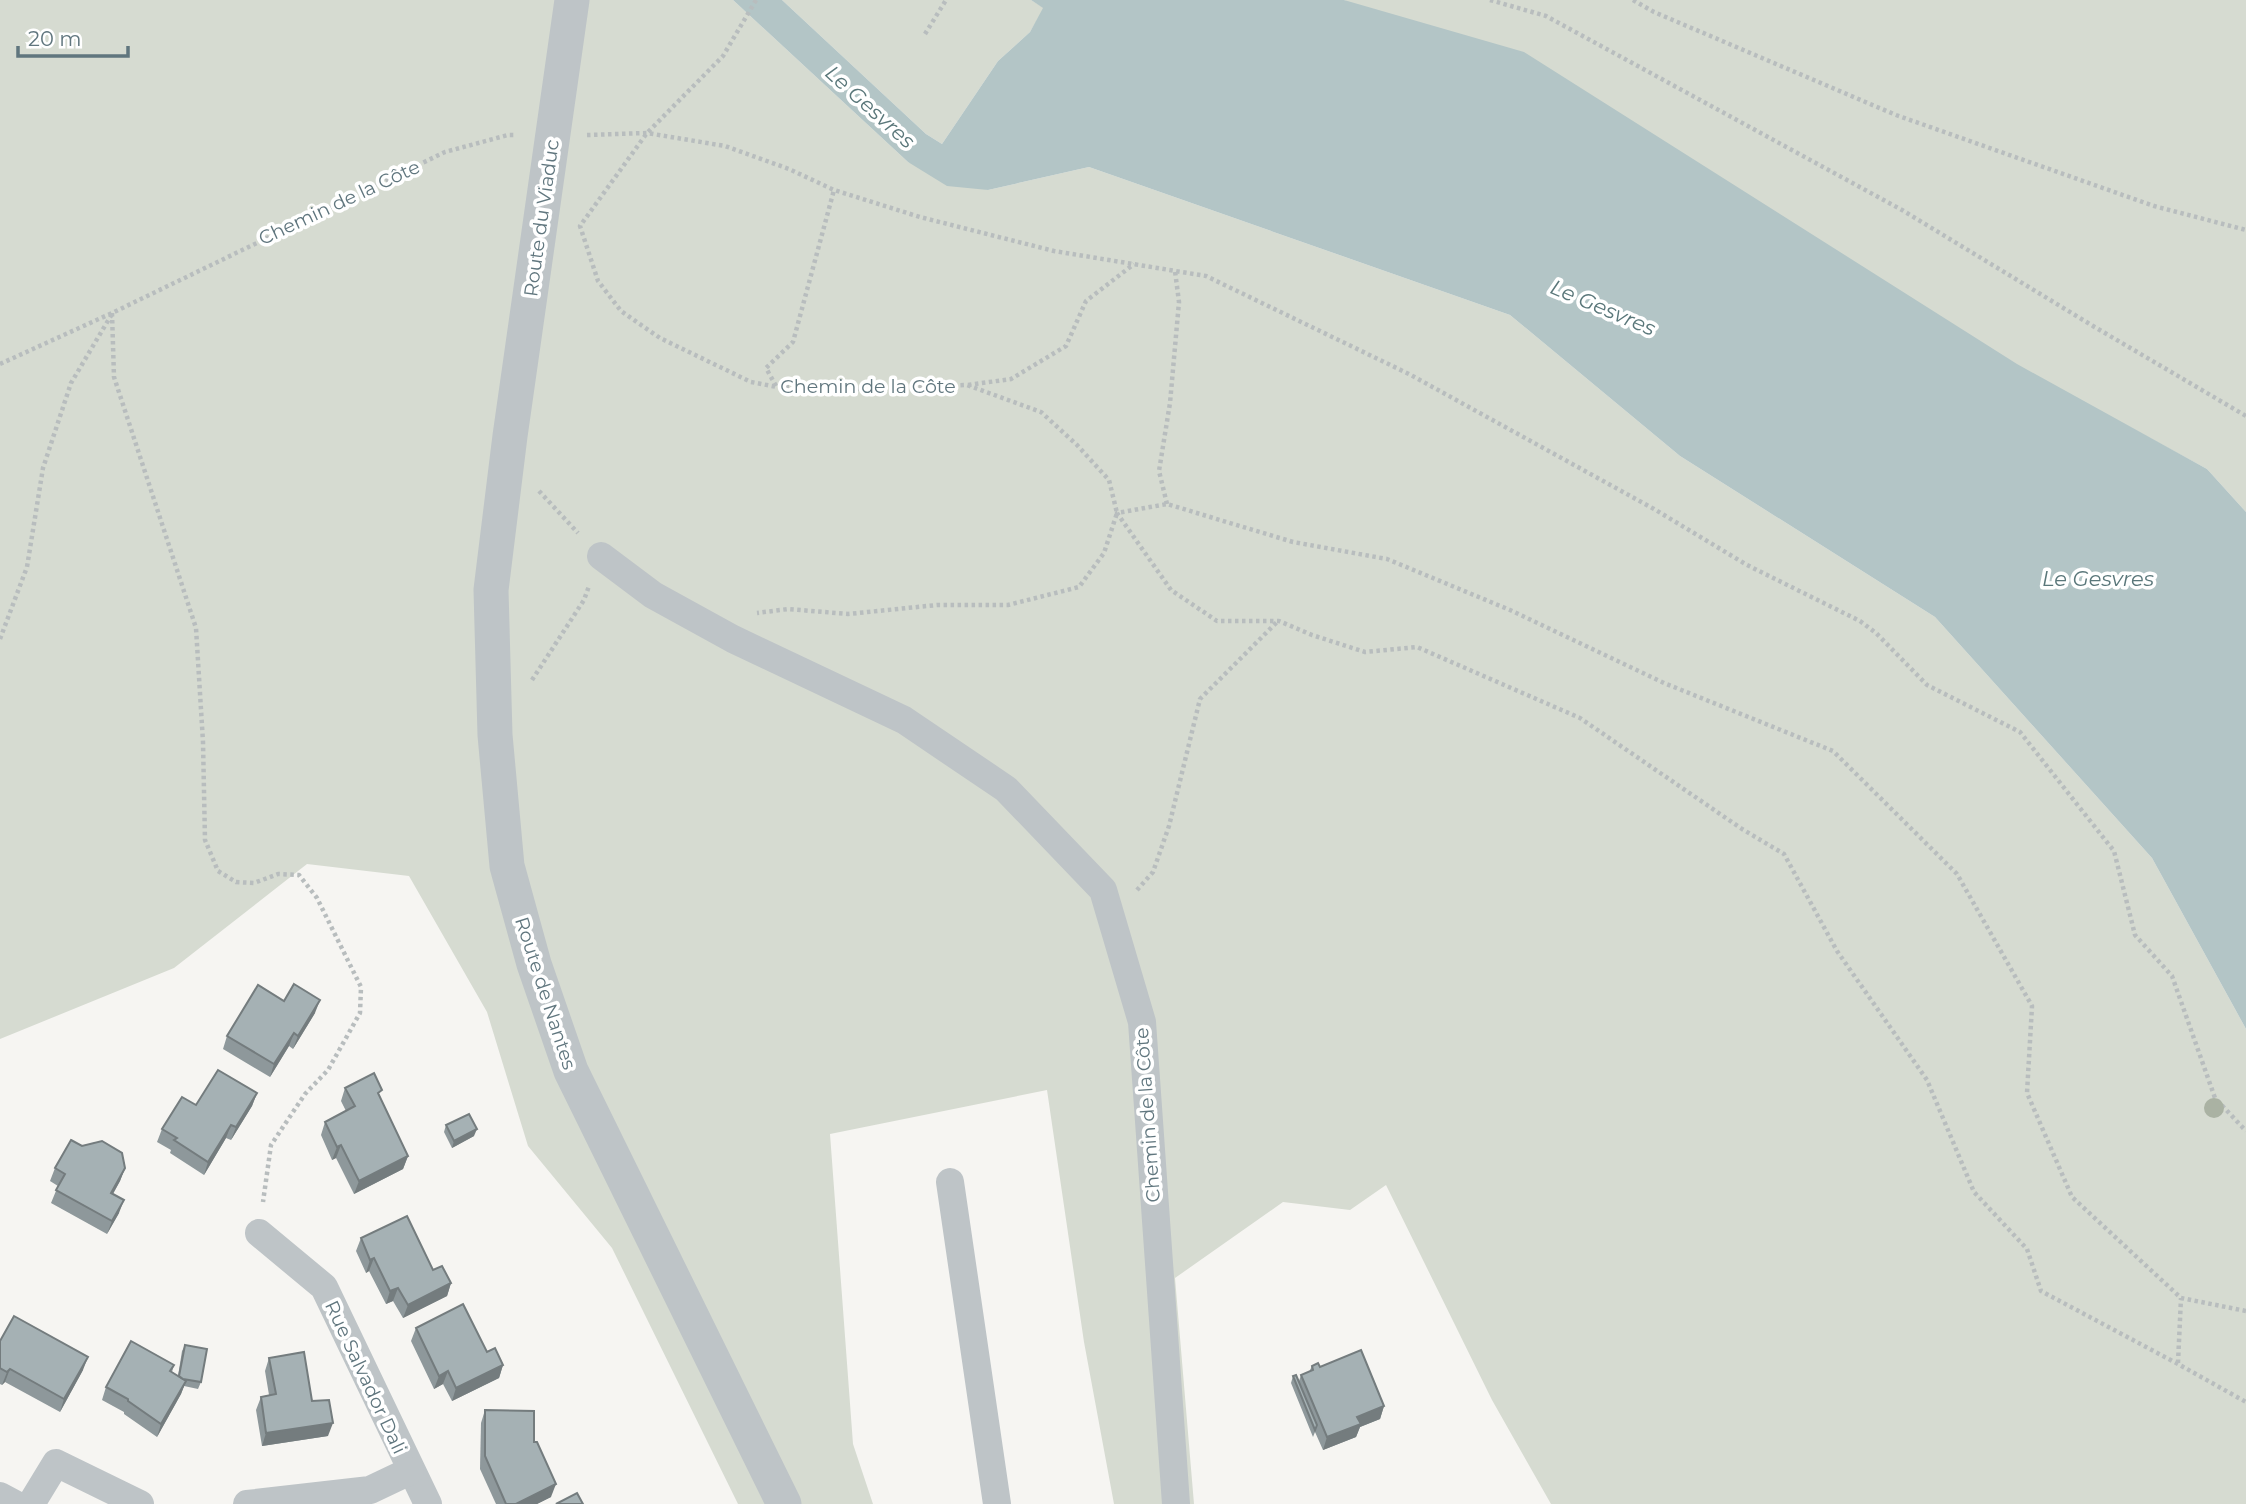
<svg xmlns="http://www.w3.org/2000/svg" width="2246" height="1504" viewBox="0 0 2246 1504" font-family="Montserrat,sans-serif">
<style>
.green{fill:#d6dbd1}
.water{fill:#b3c5c6}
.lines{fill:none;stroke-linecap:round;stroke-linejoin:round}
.path{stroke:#b8bdbe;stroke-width:4.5;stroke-dasharray:3.5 3.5;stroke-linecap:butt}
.minor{stroke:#bec4c7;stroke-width:28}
.tertiary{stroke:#bec4c7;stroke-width:35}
.tree{fill:#aab2a3}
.wall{fill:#8e989b}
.shaded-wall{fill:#747c7e}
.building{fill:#a5b1b4;stroke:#747c7e;stroke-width:2}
.labels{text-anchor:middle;stroke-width:7;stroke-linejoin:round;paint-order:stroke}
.street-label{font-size:19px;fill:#60767e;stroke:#fff}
.water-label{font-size:21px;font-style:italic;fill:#5a777a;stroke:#fff}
</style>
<rect width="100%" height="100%" fill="#f6f5f2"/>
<g class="green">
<path d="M0 0H733L908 162 988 190 1089 167 1510 315 1680 456 1935 617 2152 858 2246 1029V1504H1551L1492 1400 1386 1185 1350 1210 1283 1202 1175 1278 1194 1504H1114L1084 1342 1047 1090 830 1134 853 1444 873 1504H738L612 1248 528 1146 487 1012 409 876 307 864 174 968 0 1039Z"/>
<path d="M782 0H1031L1044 8 1030 32 998 61 942 144 926 134Z"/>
<path d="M1344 0H2246V512L2207 469Z"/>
</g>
<path class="water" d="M733 0H782L926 134 942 144 998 61 1030 32 1043 8 1031 0H1344L1524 52 2017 364 2207 469 2246 512V1029L2152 858 1935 617 1680 456 1510 315 1089 167 988 190 947 186 908 162Z"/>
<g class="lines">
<g class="path">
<path d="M756 0 723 56 647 133 580 226 598 281 621 311 660 338 751 382 777 387 861 389 967 385 1041 412 1077 445 1109 480 1117 513 1104 553 1079 587 1008 605H937L848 614 788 609 757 613"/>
<path d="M1490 0 1546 16 1902 210 2093 326 2246 416"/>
<path d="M1633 0 1654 12 1896 115 2154 206 2246 230"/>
<path d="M925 34 946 0"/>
<path d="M587 135 647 133 725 146 789 169 834 190 920 217 1054 251 1206 276 1409 374 1654 509 1747 565 1860 621 1876 633 1927 685 2020 732 2114 851 2135 935 2172 976 2215 1098 2246 1131"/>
<path d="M112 313 114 377 196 628 203 742 205 840 218 871 236 882 254 883 278 874 299 875 317 898 361 987 360 1013 328 1070 305 1094 271 1145 263 1202"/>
<path d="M0 364 112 313 445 152 508 135H516"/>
<path d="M968 385 1011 379 1066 346 1086 301 1134 264"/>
<path d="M776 386 766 368 793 342 834 190"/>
<path d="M539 491 578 533"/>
<path d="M1167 504 1159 471 1170 403 1179 302 1175 271"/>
<path d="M0 639 27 567 43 468 71 383 112 314"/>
<path d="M532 680 584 600 589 586"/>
<path d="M1137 890 1153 872 1169 826 1200 699 1278 621"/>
<path d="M2246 1311 2181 1298 2072 1197 2027 1093 2032 1006 1957 874 1833 751 1664 683 1510 610 1387 559 1293 542 1167 504 1117 513 1171 590 1217 621H1279L1312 635 1365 652 1417 647 1580 718 1742 829 1784 854 1837 951 1927 1080 1974 1192 2027 1249 2041 1291 2178 1364 2246 1402"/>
<path d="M2178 1363 2181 1298"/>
</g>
<g class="minor">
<path d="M601 556 653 595 733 639 904 720 1006 789 1103 890 1142 1022 1176 1504"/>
<path d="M950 1182 997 1504"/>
<path d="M259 1233 324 1287 428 1504"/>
<path d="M0 1496 15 1504"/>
<path d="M31 1504 56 1463 140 1504"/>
<path d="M247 1504 370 1490 410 1471"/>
</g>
<path class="tertiary" d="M572 0 510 436 491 590 495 735 507 866 534 964 571 1071 784 1504"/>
</g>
<circle class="tree" cx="2214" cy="1108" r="10"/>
<g class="wall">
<path d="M284 1001 315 1013 293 1049 289 1046 270 1077 223 1049 227 1036Z"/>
<path d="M345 1088 380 1098 408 1156 403 1169 354 1194 336 1158 332 1160 321 1135 325 1122 346 1111 341 1101Z"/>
<path d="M257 1093 252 1106 231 1140 226 1138 204 1175 170 1153 171 1150 157 1142 162 1129 196 1105Z"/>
<path d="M446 1125 474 1136 452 1148 444 1132Z"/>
<path d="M55 1168H125L120 1181 113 1194 119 1213 107 1234 51 1203 58 1186 50 1181Z"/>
<path d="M361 1238 433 1270 451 1283 447 1296 403 1318 393 1301 386 1304 369 1271 366 1273 356 1251Z"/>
<path d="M416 1328 487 1352 503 1365 499 1378 452 1401 443 1384 434 1389 411 1341Z"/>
<path d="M0 1341 83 1370 60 1412 5 1382 2 1385 0 1384Z"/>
<path d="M185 1345 201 1382 198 1389 184 1386 181 1394 157 1437 124 1414V1412L102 1400 106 1387 174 1365 172 1372 178 1376 182 1351Z"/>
<path d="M269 1358 312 1401 328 1436 262 1446 256 1410 261 1397 269 1395 265 1371Z"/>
<path d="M1312 1366 1320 1367 1384 1406 1380 1419 1360 1427 1356 1437 1323 1450 1315 1432 1313 1437 1291 1383 1293 1376 1299 1381 1301 1375 1309 1372Z"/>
<path d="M485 1410 534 1442 551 1497 537 1504H496L480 1469 481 1423Z"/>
</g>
<g class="shaded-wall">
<path d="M320 1000 315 1013 293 1049 298 1036Z"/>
<path d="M294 1033 289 1046 270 1077 274 1064Z"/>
<path d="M257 1093 252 1106 231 1140 236 1127Z"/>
<path d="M231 1125 226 1138 204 1175 208 1162Z"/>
<path d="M477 1129 474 1136 452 1148 454 1141Z"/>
<path d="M341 1145 336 1158 332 1160 337 1147Z"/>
<path d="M408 1156 403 1169 354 1194 359 1181Z"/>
<path d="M125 1168 120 1181 106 1206 111 1193Z"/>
<path d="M124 1200 119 1213 107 1234 112 1221Z"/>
<path d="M374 1258 369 1271 366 1273 370 1260Z"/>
<path d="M451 1283 447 1296 403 1318 408 1305Z"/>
<path d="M398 1288 393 1301 386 1304 390 1291Z"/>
<path d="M88 1357 83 1370 60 1412 64 1399Z"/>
<path d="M503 1365 499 1378 452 1401 456 1388Z"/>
<path d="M10 1369 5 1382 2 1385 7 1372Z"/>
<path d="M448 1371 443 1384 434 1389 439 1376Z"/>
<path d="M186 1381 181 1394 157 1437 161 1424Z"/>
<path d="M1384 1406 1380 1419 1360 1427 1356 1437 1323 1450 1327 1437 1357 1417Z"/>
<path d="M333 1423 328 1436 262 1446 266 1433Z"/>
<path d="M556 1484 551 1497 537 1504H516Z"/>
</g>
<g class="building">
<path d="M294 984 320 1000 298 1036 294 1033 274 1064 227 1036 258 985 284 1001Z"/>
<path d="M218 1070 257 1093 236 1127 231 1125 208 1162 174 1140 177 1138 162 1129 182 1097 196 1105Z"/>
<path d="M374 1073 382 1090 378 1093 408 1156 359 1181 341 1145 337 1147 325 1122 355 1106 345 1088Z"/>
<path d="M469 1114 477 1129 454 1141 446 1125Z"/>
<path d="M71 1140 82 1146 102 1141 122 1153 125 1168 111 1193 124 1200 112 1221 56 1190 65 1174 55 1168Z"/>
<path d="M407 1216 433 1270 442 1266 451 1283 408 1305 398 1288 390 1291 374 1258 370 1260 361 1238Z"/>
<path d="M463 1304 487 1352 495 1348 503 1365 456 1388 448 1371 439 1376 416 1328Z"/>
<path d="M14 1316 88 1357 64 1399 10 1369 7 1372 0 1368V1341Z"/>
<path d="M131 1341 174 1365 170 1371 186 1381 161 1424 128 1401V1399L106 1387Z"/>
<path d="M185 1345 207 1349 201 1382 183 1379 179 1376Z"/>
<path d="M1361 1350 1384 1406 1357 1417 1361 1424 1327 1437 1301 1375 1313 1370 1312 1366 1318 1363 1320 1367Z"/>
<path d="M304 1352 312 1401 329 1400 333 1423 266 1433 261 1397 276 1394 269 1358Z"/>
<path d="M1296 1375 1317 1425 1315 1430 1293 1376Z"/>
<path d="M485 1410 534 1411V1442H537L556 1484 516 1504H506L485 1456Z"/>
<path d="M577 1493 583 1504H556Z"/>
</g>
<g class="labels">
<g class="street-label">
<text transform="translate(339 202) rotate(-25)" y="7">Chemin de la Côte</text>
<text transform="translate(541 218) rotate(-82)" y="7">Route du Viaduc</text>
<text x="868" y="393">Chemin de la Côte</text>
<text transform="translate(546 993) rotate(72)" y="7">Route de Nantes</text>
<text transform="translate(1147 1115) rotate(-94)" y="7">Chemin de la Côte</text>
<text transform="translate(366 1377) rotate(65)" y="7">Rue Salvador Dali</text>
</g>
<g class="water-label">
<text transform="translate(870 107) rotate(42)" y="7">Le Gesvres</text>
<text transform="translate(1603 308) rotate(23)" y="7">Le Gesvres</text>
<text x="2098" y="586">Le Gesvres</text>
</g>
</g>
<path d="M18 46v10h110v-10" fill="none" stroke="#60767e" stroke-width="3.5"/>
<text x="28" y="46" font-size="21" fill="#60767e" stroke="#ffffff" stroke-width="5" paint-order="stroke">20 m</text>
</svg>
